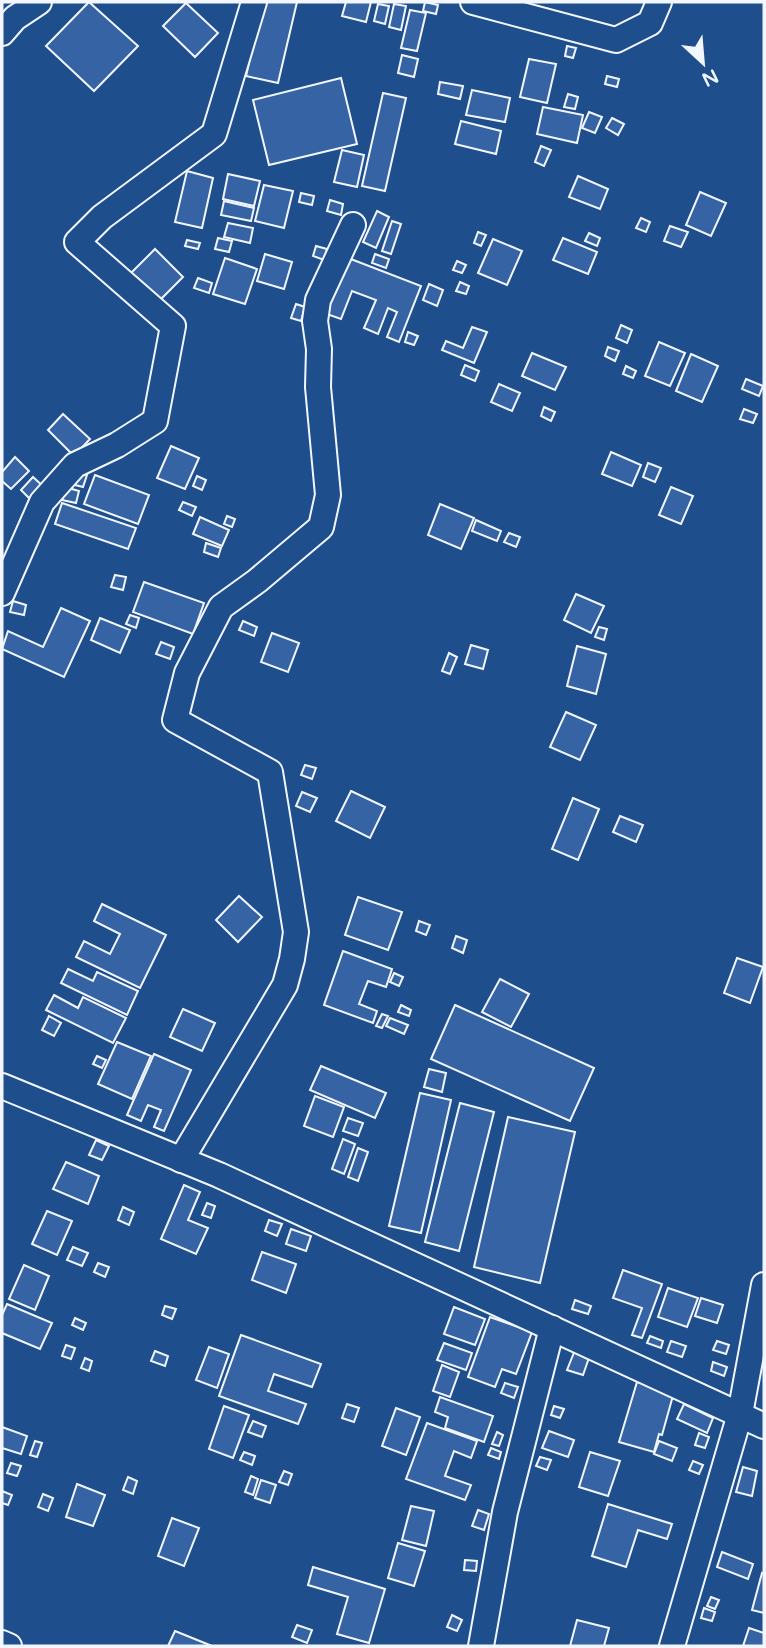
<svg xmlns="http://www.w3.org/2000/svg" width="766" height="1648" viewBox="0 0 766 1648" font-family="'Varela Round',sans-serif">
<style>
.building{fill:#3563a3;stroke:#f2f6ff;stroke-width:2}
.lines{fill:none;stroke-linecap:round;stroke-linejoin:round}
.minor-casing{stroke:#f2f6ff;stroke-width:28}
.minor{stroke:#1f4e8c;stroke-width:24}
</style>
<rect width="100%" height="100%" fill="#1f4e8c"/>
<g class="building">
<path d="M89 2 138 46 94 91 46 46Z"/>
<path d="M263 2H297L278 83 246 76Z"/>
<path d="M346 2H371L366 22 342 16Z"/>
<path d="M425 2 438 5 436 14 423 11Z"/>
<path d="M186 3 218 33 195 57 163 26Z"/>
<path d="M378 4 389 6 385 24 374 21Z"/>
<path d="M394 4 406 6 401 30 389 27Z"/>
<path d="M410 10 426 13 417 51 401 48Z"/>
<path d="M567 46 576 48 573 58 565 56Z"/>
<path d="M402 55 418 59 414 77 398 73Z"/>
<path d="M529 59 556 64 547 103 520 97Z"/>
<path d="M607 76 619 79 617 87 605 84Z"/>
<path d="M341 78 357 144 269 165 253 100Z"/>
<path d="M440 82 463 86 460 99 438 94Z"/>
<path d="M472 90 510 98 505 122 466 115Z"/>
<path d="M383 93 406 98 385 191 362 186Z"/>
<path d="M568 94 578 97 575 109 564 107Z"/>
<path d="M543 107 583 115 577 143 537 134Z"/>
<path d="M589 112 602 117 595 133 582 128Z"/>
<path d="M612 118 624 124 618 135 606 128Z"/>
<path d="M461 121 501 131 496 154 455 144Z"/>
<path d="M541 146 551 150 544 166 535 162Z"/>
<path d="M342 150 364 155 357 187 334 182Z"/>
<path d="M187 171 213 178 202 228 175 222Z"/>
<path d="M228 174 260 181 254 206 223 199Z"/>
<path d="M578 176 608 189 600 209 569 197Z"/>
<path d="M264 185 293 191 284 228 255 221Z"/>
<path d="M700 192 726 203 711 236 686 225Z"/>
<path d="M301 193 314 196 312 205 299 202Z"/>
<path d="M330 200 343 204 341 215 327 211Z"/>
<path d="M224 201 254 208 251 221 221 215Z"/>
<path d="M377 211 389 217 376 248 363 242Z"/>
<path d="M641 218 650 222 646 232 636 228Z"/>
<path d="M392 221 401 224 391 254 382 251Z"/>
<path d="M228 223 253 228 250 243 224 237Z"/>
<path d="M670 226 688 232 681 247 664 241Z"/>
<path d="M478 232 486 235 481 246 474 243Z"/>
<path d="M589 233 600 238 597 246 585 241Z"/>
<path d="M218 238 232 241 229 252 215 249Z"/>
<path d="M563 238 597 252 588 274 553 260Z"/>
<path d="M493 239 522 251 507 285 478 273Z"/>
<path d="M187 240 200 243 198 249 185 246Z"/>
<path d="M316 246 327 249 324 260 313 256Z"/>
<path d="M155 249 183 277 159 301 130 274Z"/>
<path d="M265 254 292 262 284 289 257 281Z"/>
<path d="M375 254 389 259 386 268 372 263Z"/>
<path d="M343 256 421 286 399 342 387 337 397 312 388 308 378 334 364 328 376 300 352 291 341 319 321 312Z"/>
<path d="M225 258 257 269 245 304 213 294Z"/>
<path d="M457 261 466 265 462 273 453 270Z"/>
<path d="M198 278 212 283 209 293 194 288Z"/>
<path d="M460 282 469 286 466 294 456 291Z"/>
<path d="M429 284 443 290 437 306 423 300Z"/>
<path d="M296 304 305 307 301 321 291 318Z"/>
<path d="M621 325 632 330 627 343 616 338Z"/>
<path d="M472 327 487 332 474 363 442 350 446 341 463 348Z"/>
<path d="M408 332 418 336 414 345 405 342Z"/>
<path d="M659 342 685 353 670 386 645 376Z"/>
<path d="M608 347 619 351 615 361 605 356Z"/>
<path d="M532 353 566 367 555 390 522 376Z"/>
<path d="M691 354 718 366 702 402 676 391Z"/>
<path d="M465 365 479 371 475 381 461 375Z"/>
<path d="M626 366 636 371 633 378 623 374Z"/>
<path d="M746 379 763 386 759 396 742 389Z"/>
<path d="M499 384 520 393 512 411 491 402Z"/>
<path d="M544 407 555 412 551 421 541 416Z"/>
<path d="M744 409 757 414 753 423 740 419Z"/>
<path d="M63 414 90 439 74 456 48 430Z"/>
<path d="M171 446 199 458 185 489 157 478Z"/>
<path d="M611 452 641 465 632 486 602 474Z"/>
<path d="M15 457 29 471 11 489 2 481V472Z"/>
<path d="M648 463 661 468 655 482 643 477Z"/>
<path d="M75 471 87 475 83 487 71 484Z"/>
<path d="M95 475 149 495 138 524 84 504Z"/>
<path d="M197 476 206 480 202 490 193 486Z"/>
<path d="M33 477 45 488 32 501 21 490Z"/>
<path d="M65 487 79 491 76 503 62 500Z"/>
<path d="M671 487 693 496 681 524 659 515Z"/>
<path d="M183 502 196 507 192 516 179 510Z"/>
<path d="M62 503 136 528 128 549 55 524Z"/>
<path d="M440 504 474 518 461 549 428 535Z"/>
<path d="M227 516 235 519 232 527 224 524Z"/>
<path d="M200 517 229 530 222 546 193 534Z"/>
<path d="M476 520 501 531 497 541 472 531Z"/>
<path d="M509 533 520 537 516 547 504 542Z"/>
<path d="M206 543 221 548 218 557 204 552Z"/>
<path d="M115 575 126 577 123 590 111 587Z"/>
<path d="M144 582 204 603 193 634 133 612Z"/>
<path d="M576 594 604 606 591 633 564 620Z"/>
<path d="M13 601 26 605 24 615 10 612Z"/>
<path d="M61 608 90 621 64 677 2 649 8 631 43 647Z"/>
<path d="M130 615 139 618 136 628 126 624Z"/>
<path d="M100 618 130 630 120 653 91 640Z"/>
<path d="M243 621 257 627 254 636 239 630Z"/>
<path d="M599 627 607 629 604 640 595 637Z"/>
<path d="M272 633 299 643 288 672 261 662Z"/>
<path d="M161 642 174 647 170 659 156 654Z"/>
<path d="M471 645 488 650 483 669 465 664Z"/>
<path d="M577 646 606 654 596 694 567 686Z"/>
<path d="M449 653 457 657 450 674 442 671Z"/>
<path d="M566 712 596 725 580 760 550 747Z"/>
<path d="M305 765 316 768 312 779 301 775Z"/>
<path d="M351 791 385 807 370 838 336 821Z"/>
<path d="M302 792 317 798 310 812 296 806Z"/>
<path d="M573 798 599 809 578 860 552 849Z"/>
<path d="M620 816 643 825 636 842 613 832Z"/>
<path d="M239 896 262 917 238 942 216 920Z"/>
<path d="M358 897 402 912 388 950 345 935Z"/>
<path d="M102 904 166 935 140 988 76 957 84 941 110 954 120 934 94 921Z"/>
<path d="M419 921 430 925 426 935 416 931Z"/>
<path d="M456 936 467 940 463 953 452 948Z"/>
<path d="M343 951 392 969 386 987 368 981 359 1004 377 1011 373 1023 324 1005Z"/>
<path d="M737 958 763 967 750 1003 724 993Z"/>
<path d="M68 969 93 981 97 972 138 991 127 1015 61 983Z"/>
<path d="M394 973 403 977 399 986 390 982Z"/>
<path d="M500 979 529 994 511 1027 482 1012Z"/>
<path d="M54 995 78 1008 83 997 126 1018 113 1043 46 1010Z"/>
<path d="M401 1005 411 1010 409 1016 398 1012Z"/>
<path d="M455 1005 594 1068 570 1121 431 1059Z"/>
<path d="M183 1009 215 1023 202 1051 170 1037Z"/>
<path d="M382 1014 388 1016 382 1028 376 1026Z"/>
<path d="M49 1016 61 1023 54 1036 42 1030Z"/>
<path d="M390 1018 408 1025 404 1034 386 1026Z"/>
<path d="M117 1042 151 1056 132 1099 98 1084Z"/>
<path d="M154 1054 191 1070 164 1131 154 1127 161 1110 148 1105 141 1121 127 1115Z"/>
<path d="M97 1056 106 1060 102 1068 93 1064Z"/>
<path d="M321 1066 386 1093 375 1118 310 1090Z"/>
<path d="M429 1069 446 1073 442 1092 424 1087Z"/>
<path d="M420 1093 451 1100 421 1233 389 1226Z"/>
<path d="M315 1096 344 1107 333 1137 304 1126Z"/>
<path d="M460 1103 494 1112 459 1251 425 1242Z"/>
<path d="M508 1117 575 1132 540 1283 474 1267Z"/>
<path d="M348 1118 363 1123 358 1136 343 1131Z"/>
<path d="M343 1139 355 1144 344 1174 332 1169Z"/>
<path d="M96 1140 109 1146 102 1160 89 1155Z"/>
<path d="M358 1148 368 1152 358 1181 348 1177Z"/>
<path d="M66 1162 99 1176 88 1204 53 1189Z"/>
<path d="M184 1185 200 1192 188 1220 208 1228 196 1254 161 1239Z"/>
<path d="M207 1203 215 1206 211 1218 202 1215Z"/>
<path d="M123 1207 134 1212 129 1225 118 1220Z"/>
<path d="M47 1211 72 1221 57 1255 32 1244Z"/>
<path d="M269 1220 282 1224 277 1236 265 1231Z"/>
<path d="M291 1229 311 1236 306 1251 286 1244Z"/>
<path d="M73 1247 88 1253 82 1266 67 1260Z"/>
<path d="M262 1252 296 1264 286 1293 252 1280Z"/>
<path d="M98 1263 109 1267 105 1277 94 1272Z"/>
<path d="M24 1265 49 1276 35 1310 9 1299Z"/>
<path d="M623 1270 662 1284 642 1338 632 1335 642 1308 613 1298Z"/>
<path d="M668 1288 698 1298 687 1327 658 1317Z"/>
<path d="M701 1298 723 1305 717 1323 695 1316Z"/>
<path d="M575 1300 591 1306 588 1314 572 1309Z"/>
<path d="M7 1304 52 1323 40 1349 2 1333V1315Z"/>
<path d="M165 1306 176 1309 172 1319 162 1315Z"/>
<path d="M454 1307 485 1319 475 1345 444 1334Z"/>
<path d="M490 1317 532 1332 516 1374 502 1369 495 1387 468 1377Z"/>
<path d="M75 1318 86 1323 83 1330 72 1325Z"/>
<path d="M241 1335 321 1364 312 1387 274 1374 268 1391 306 1404 298 1424 219 1396Z"/>
<path d="M650 1336 663 1341 661 1348 647 1343Z"/>
<path d="M671 1341 686 1346 682 1357 667 1352Z"/>
<path d="M717 1341 729 1345 726 1354 713 1350Z"/>
<path d="M444 1343 472 1353 466 1370 437 1360Z"/>
<path d="M66 1345 75 1348 71 1359 62 1356Z"/>
<path d="M209 1347 229 1354 217 1388 196 1380Z"/>
<path d="M575 1350 590 1355 583 1375 567 1370Z"/>
<path d="M155 1351 168 1356 165 1366 151 1361Z"/>
<path d="M85 1358 92 1361 89 1371 81 1368Z"/>
<path d="M713 1362 727 1367 724 1376 711 1371Z"/>
<path d="M442 1365 459 1372 450 1397 433 1391Z"/>
<path d="M637 1382 674 1392 662 1435 659 1434 654 1452 619 1442Z"/>
<path d="M505 1383 518 1387 514 1398 501 1393Z"/>
<path d="M440 1397 493 1416 484 1442 445 1428 448 1417 435 1412Z"/>
<path d="M347 1404 359 1408 354 1422 342 1418Z"/>
<path d="M684 1404 713 1418 707 1433 677 1419Z"/>
<path d="M224 1406 249 1415 233 1458 209 1449Z"/>
<path d="M554 1406 564 1409 560 1418 551 1415Z"/>
<path d="M396 1408 420 1417 406 1455 382 1446Z"/>
<path d="M253 1421 266 1426 262 1437 248 1432Z"/>
<path d="M427 1423 477 1441 471 1458 454 1451 445 1476 471 1485 465 1500 406 1479Z"/>
<path d="M2 1427 27 1436 21 1454 2 1448Z"/>
<path d="M549 1431 574 1440 568 1457 542 1448Z"/>
<path d="M497 1432 503 1435 499 1446 492 1444Z"/>
<path d="M699 1433 709 1437 705 1448 695 1445Z"/>
<path d="M35 1441 42 1443 37 1457 30 1455Z"/>
<path d="M659 1441 677 1448 672 1461 654 1454Z"/>
<path d="M491 1448 501 1452 499 1459 488 1455Z"/>
<path d="M244 1452 255 1456 252 1465 240 1460Z"/>
<path d="M590 1452 620 1461 608 1496 579 1487Z"/>
<path d="M540 1457 551 1460 547 1470 536 1466Z"/>
<path d="M693 1461 703 1465 699 1474 689 1470Z"/>
<path d="M11 1463 21 1466 17 1476 7 1473Z"/>
<path d="M743 1467 757 1471 752 1496 736 1492Z"/>
<path d="M284 1471 292 1474 288 1485 279 1482Z"/>
<path d="M251 1476 258 1479 253 1495 245 1492Z"/>
<path d="M128 1477 137 1481 133 1494 123 1490Z"/>
<path d="M261 1480 276 1485 270 1503 255 1498Z"/>
<path d="M77 1484 105 1495 93 1526 66 1517Z"/>
<path d="M2 1491 12 1495 8 1505 2 1503Z"/>
<path d="M43 1494 53 1498 48 1511 38 1507Z"/>
<path d="M608 1504 672 1524 667 1539 638 1530 626 1567 592 1556Z"/>
<path d="M411 1506 434 1511 426 1546 402 1540Z"/>
<path d="M478 1510 489 1514 484 1530 472 1526Z"/>
<path d="M172 1518 199 1528 184 1566 158 1556Z"/>
<path d="M398 1543 425 1551 414 1586 388 1578Z"/>
<path d="M722 1552 753 1564 748 1579 717 1567Z"/>
<path d="M465 1560 477 1561 476 1571 464 1570Z"/>
<path d="M313 1567 385 1589 369 1643 337 1634 348 1597 308 1585Z"/>
<path d="M762 1573 764 1574V1613L752 1610Z"/>
<path d="M711 1597 719 1600 715 1609 707 1606Z"/>
<path d="M704 1608 715 1612 712 1621 701 1618Z"/>
<path d="M452 1615 462 1620 457 1631 447 1627Z"/>
<path d="M577 1620 609 1628 604 1646H570Z"/>
<path d="M297 1625 312 1630 307 1643 292 1637Z"/>
<path d="M749 1628 764 1633V1646H743Z"/>
<path d="M175 1631 212 1646H168Z"/>
</g>
<g class="lines">
<g class="minor-casing">
<g id="minor">
<path d="M473 2 616 40 650 23 659 2"/>
<path d="M2 33 15 18 39 2"/>
<path d="M2 593 42 502 75 465 117 445 155 421 173 326 77 242 102 217 214 134 254 2"/>
<path d="M2 1086 219 1175 764 1426"/>
<path d="M181 1160 285 985 292 959 296 932 270 772 175 720 187 673 221 607 257 581 321 527 328 495 318 387 319 349 315 321 318 300 353 225"/>
<path d="M2 1643 9 1646"/>
<path d="M481 1646 505 1512 552 1328"/>
<path d="M672 1646 740 1414 764 1285"/>
</g>
</g>
<use href="#minor" class="minor"/>
</g>
<rect width="766" height="1648" fill="none" stroke="#f2f6ff" stroke-width="7"/>
<g transform="translate(703 63) rotate(154)" stroke="#1f4e8c" stroke-width="5" paint-order="stroke">
<path d="M0-5L12 26L0 18L-12 26Z" fill="#f2f6ff"/>
<text y="-10" font-size="19" font-weight="bold" text-anchor="middle" fill="#f2f6ff">N</text>
</g>
</svg>
